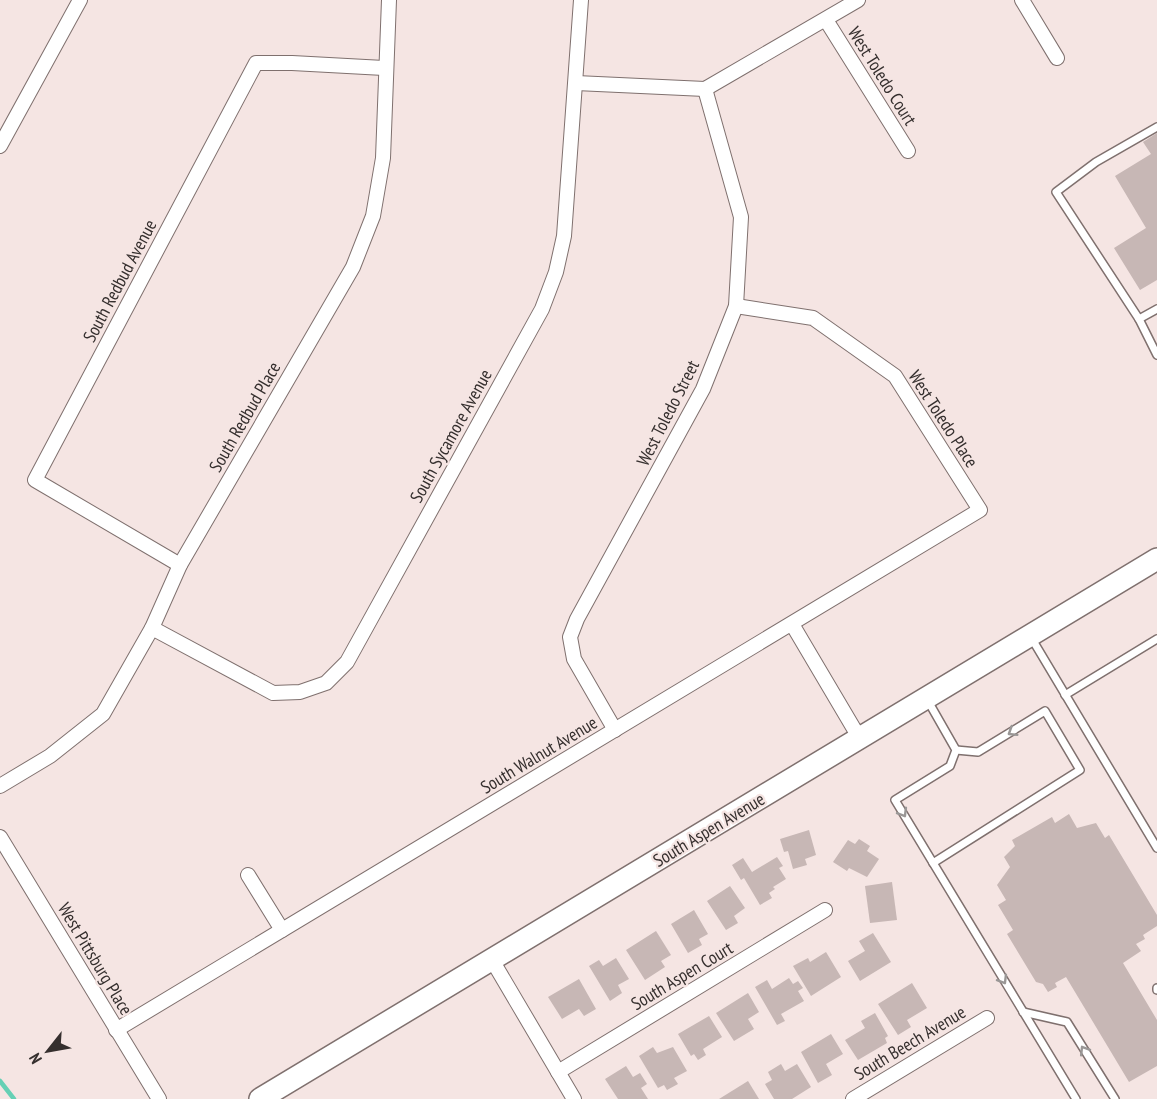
<svg xmlns="http://www.w3.org/2000/svg" width="1157" height="1099" viewBox="0 0 1157 1099" font-family="'PT Sans Narrow',sans-serif">
<style>
.lines{fill:none;stroke-linecap:round;stroke-linejoin:round}
.stream{stroke:#66d0b5;stroke-width:4.5}
.building{fill:#c7b7b5}
.service-casing{stroke:#7f706e;stroke-width:10}
.minor-casing{stroke:#7f706e;stroke-width:16}
.primary-casing{stroke:#7f706e;stroke-width:24}
.service{stroke:#fff;stroke-width:7}
.minor{stroke:#fff;stroke-width:14}
.primary{stroke:#fff;stroke-width:21}
.oneway{stroke:#9a9796}
.labels{text-anchor:middle;stroke-width:4.5;stroke-linejoin:round;paint-order:stroke}
.street-label{font-size:18px;fill:#352f2e;stroke:#f5e5e3}
</style>
<rect width="100%" height="100%" fill="#f5e5e3"/>
<g class="lines">
<path class="stream" d="M0 1081 14 1099"/>
</g>
<g class="building">
<path d="M1157 133V280L1140 290 1114 248 1146 228 1115 176 1151 154 1143 142Z"/>
<path d="M1069 814 1077 828 1096 823 1105 838 1109 835 1157 915V926L1143 935 1145 939 1136 944 1141 951 1123 963 1157 1020V1066L1129 1082 1066 977 1055 983 1057 987 1048 992 1043 984 1036 982 1007 934 1013 930 998 905 1006 900 997 885 1010 867 1004 857 1015 846 1012 840 1052 817 1055 823Z"/>
<path d="M809 830 816 855 805 859 807 865 793 869 788 851 784 852 780 839Z"/>
<path d="M859 839 870 846 867 851 879 859 867 877 849 868 847 871 833 862 848 840 855 844Z"/>
<path d="M777 857 783 866 779 868 786 879 773 887 775 889 769 893 772 898 760 905 744 878 741 880 732 865 743 858 752 872Z"/>
<path d="M892 882 897 920 870 923 865 886Z"/>
<path d="M730 886 745 908 734 916 738 923 726 930 707 901Z"/>
<path d="M694 910 708 934 699 939 702 945 688 953 671 924Z"/>
<path d="M656 931 671 955 661 961 665 967 645 980 626 950Z"/>
<path d="M873 933 891 962 860 981 848 961 865 951 859 941Z"/>
<path d="M826 952 841 977 811 996 793 966 808 958 810 962Z"/>
<path d="M616 958 629 979 618 985 622 993 610 1001 589 966 599 960 603 966Z"/>
<path d="M789 978 793 984 798 981 803 988 798 991 804 1001 781 1014 785 1021 777 1025 755 987 767 980 772 989Z"/>
<path d="M579 979 596 1009 584 1016 579 1009 562 1019 548 997Z"/>
<path d="M912 983 927 1008 907 1020 911 1027 898 1035 878 1004Z"/>
<path d="M748 993 759 1012 748 1019 754 1029 734 1041 716 1013Z"/>
<path d="M875 1013 888 1036 885 1038 887 1043 858 1060 845 1040 865 1028 861 1021Z"/>
<path d="M709 1016 722 1037 703 1049 706 1055 698 1060 694 1054 691 1056 678 1034Z"/>
<path d="M831 1034 843 1054 826 1064 832 1075 818 1083 801 1052Z"/>
<path d="M653 1047 657 1053 673 1047 687 1071 674 1078 678 1084 667 1090 664 1085 658 1088 639 1056Z"/>
<path d="M781 1064 785 1071 797 1064 811 1087 792 1099H774L765 1084 772 1080 768 1072Z"/>
<path d="M626 1066 633 1077 640 1073 647 1084 641 1088 648 1099H618L605 1079Z"/>
<path d="M748 1081 759 1099H719Z"/>
</g>
<g class="lines">
<g class="service-casing">
<g id="service">
<path d="M1157 127 1096 162 1056 192 1139 319 1157 309"/>
<path d="M1139 319 1157 355"/>
<path d="M1032 639 1157 848"/>
<path d="M1065 695 1157 639"/>
<path d="M928 701 956 750 950 766 895 800 1076 1099"/>
<path d="M933 863 1080 770 1045 711 978 752 956 750"/>
<path d="M1157 988V990"/>
<path d="M1023 1012 1067 1022 1115 1099"/>
</g>
</g>
<g class="minor-casing">
<g id="minor">
<path d="M1022 0 1057 58"/>
<path d="M826 20 908 151"/>
<path d="M576 83 705 89 858 0"/>
<path d="M0 146 80 0"/>
<path d="M180 565 35 480 256 63H292L384 68"/>
<path d="M792 624 860 739"/>
<path d="M152 628 273 693 300 692 326 683 347 662 542 309 556 272 564 236 581 0"/>
<path d="M615 730 574 659 570 637 577 619 703 389 736 306 741 217 705 89"/>
<path d="M0 786 50 756 103 714 152 628 180 565 353 267 373 216 383 158 389 0"/>
<path d="M0 837 159 1099"/>
<path d="M248 875 282 930"/>
<path d="M492 960 574 1099"/>
<path d="M116 1030 980 510 895 376 813 318 736 306"/>
<path d="M558 1072 825 910"/>
<path d="M853 1099 987 1018"/>
</g>
</g>
<g class="primary-casing">
<path id="primary" d="M260 1099 1157 559"/>
</g>
<use href="#service" class="service"/>
<use href="#minor" class="minor"/>
<use href="#primary" class="primary"/>
</g>
<defs><path id="oneway-chevron" d="M-2-3.5L2.5 0L-2 3.5" fill="none" stroke-width="1.6" stroke-linecap="round" stroke-linejoin="round" transform="scale(1.5)"/></defs>
<g class="oneway">
<use href="#oneway-chevron" transform="translate(1012 732) rotate(148)"/>
<use href="#oneway-chevron" transform="translate(903 813) rotate(59)"/>
<use href="#oneway-chevron" transform="translate(1003 980) rotate(59)"/>
<use href="#oneway-chevron" transform="translate(1084 1050) rotate(-122)"/>
</g>
<g class="labels">
<g class="street-label">
<text transform="translate(882 76) rotate(58)" y="6">West Toledo Court</text>
<text transform="translate(120 281) rotate(-62)" y="6">South Redbud Avenue</text>
<text transform="translate(668 413) rotate(-63)" y="6">West Toledo Street</text>
<text transform="translate(245 417) rotate(-60)" y="6">South Redbud Place</text>
<text transform="translate(943 419) rotate(57)" y="6">West Toledo Place</text>
<text transform="translate(451 436) rotate(-61)" y="6">South Sycamore Avenue</text>
<text transform="translate(539 755) rotate(-31)" y="6">South Walnut Avenue</text>
<text transform="translate(709 830) rotate(-31)" y="6">South Aspen Avenue</text>
<text transform="translate(95 959) rotate(59)" y="6">West Pittsburg Place</text>
<text transform="translate(682 976) rotate(-31)" y="6">South Aspen Court</text>
<text transform="translate(910 1043) rotate(-31)" y="6">South Beech Avenue</text>
</g>
</g>
<g transform="translate(48 1051) rotate(239)" stroke="#f5e5e3" stroke-width="4.5" paint-order="stroke">
<path d="M0-4.5L10 22L0 15L-10 22Z" fill="#352f2e"/>
<text y="-9" font-size="16" font-weight="bold" text-anchor="middle" fill="#352f2e">N</text>
</g>
</svg>
